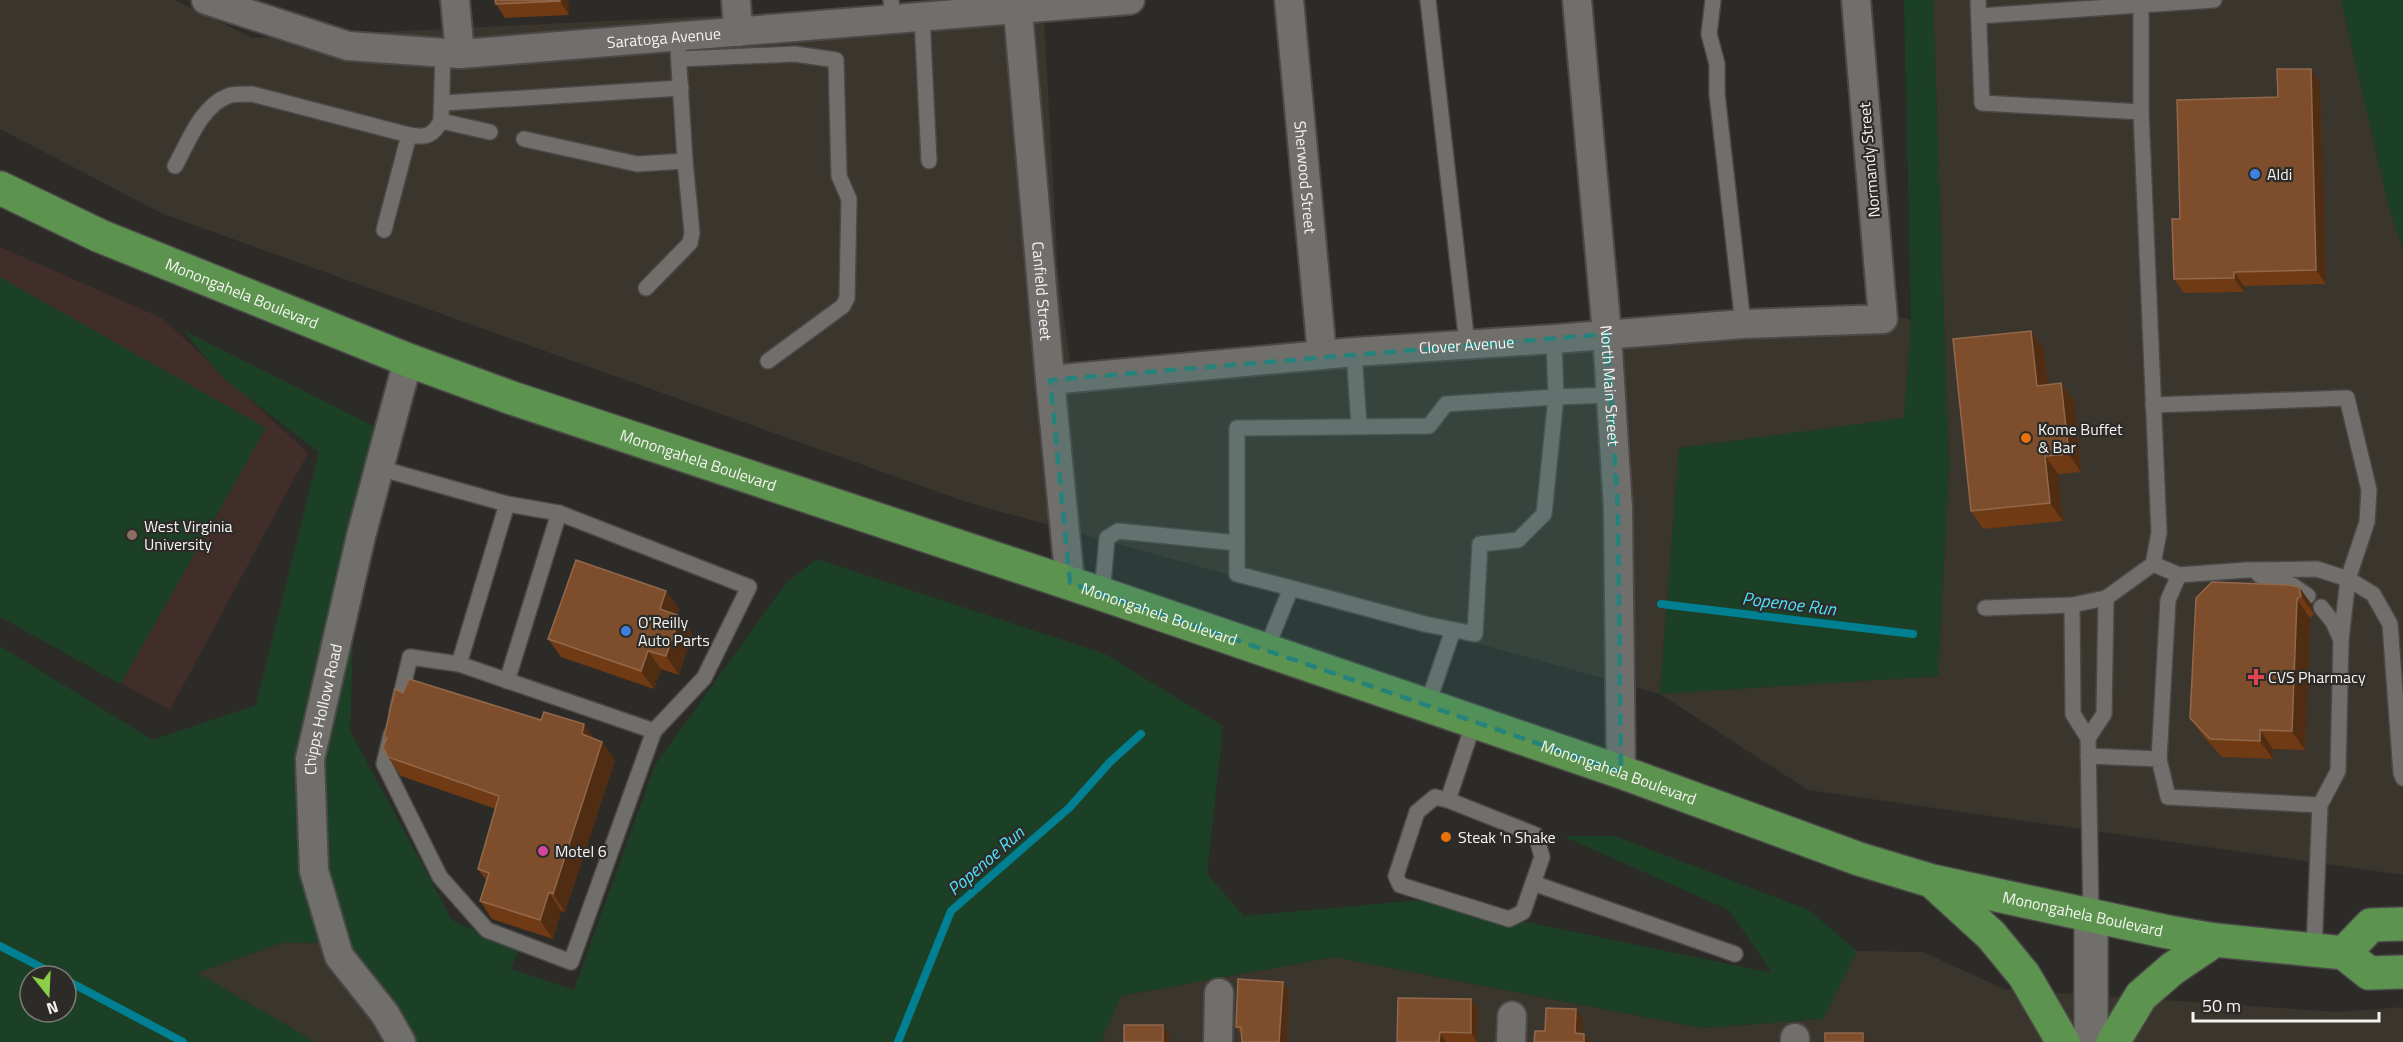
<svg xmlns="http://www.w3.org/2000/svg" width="2403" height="1042" viewBox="0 0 2403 1042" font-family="'Titillium Web',sans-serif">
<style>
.built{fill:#3a352d}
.education{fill:#412d29}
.green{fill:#1c4025;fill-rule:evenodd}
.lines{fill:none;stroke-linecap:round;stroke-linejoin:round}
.stream{stroke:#008092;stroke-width:8}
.service-casing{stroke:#4b4947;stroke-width:18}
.minor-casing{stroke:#4b4947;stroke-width:32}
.tertiary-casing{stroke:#4b4947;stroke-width:36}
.primary-casing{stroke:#4b4947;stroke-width:36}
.service{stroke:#716f6b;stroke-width:15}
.minor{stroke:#716f6b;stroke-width:28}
.tertiary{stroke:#716f6b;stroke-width:33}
.primary{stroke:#5c944f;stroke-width:33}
.wall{fill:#703a14}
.shaded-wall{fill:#4f2c12}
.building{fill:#7e4e2c;stroke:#91684b;stroke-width:1.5}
.marked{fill:#26837b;fill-opacity:0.2;stroke:#26837b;stroke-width:4.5;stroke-dasharray:12 8;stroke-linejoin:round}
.shop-dot{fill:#3f7fe0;stroke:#2d2b28;stroke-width:2}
.food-dot{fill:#e8710a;stroke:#2d2b28;stroke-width:2}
.education-dot{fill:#8d6e63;stroke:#2d2b28;stroke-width:2}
.health-dot{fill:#e0444e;stroke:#2d2b28;stroke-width:2}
.hotel-dot{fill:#d1479c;stroke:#2d2b28;stroke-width:2}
.labels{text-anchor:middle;stroke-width:4.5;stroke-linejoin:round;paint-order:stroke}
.street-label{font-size:16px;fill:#f5f4f2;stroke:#2d2b28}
.poi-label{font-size:16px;fill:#f5f4f2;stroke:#2d2b28;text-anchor:start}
.water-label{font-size:18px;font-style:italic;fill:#4ee0fb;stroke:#2d2b28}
</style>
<rect width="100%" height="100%" fill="#2d2b28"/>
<g class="built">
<path d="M0 0H175L253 38 1043 0 1058 271 1072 376 1884 314 1911 320 1904 419 1679 448 1660 693 1938 676 1949 467 1933 0H2341L2388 203 2403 250V875L1808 790 1660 694 966 502 163 214 0 129Z"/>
<path d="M346 942 405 1042H315L197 973 280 943Z"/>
<path d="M1857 951 1923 952 2004 989 2338 1012 2403 1007V1042H1101L1121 996 1334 957 1702 1028 1823 1019Z"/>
</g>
<path class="education" d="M0 247 162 318 308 453 170 710 0 617Z"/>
<g class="green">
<path d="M1904 0H1933L1949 467 1938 676 1660 694 1679 448 1904 418 1911 320Z"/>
<path d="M2341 0H2403V250L2388 203Z"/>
<path d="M0 277 266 428 121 684 0 617Z"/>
<path d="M183 330 397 438 353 641 350 731 452 920 474 930 521 942 511 969 574 990 655 765 786 583 817 559 1105 654 1223 726 1207 874 1244 916 1420 900 1772 973 1729 910 1563 836H1615L1809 910 1857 951 1823 1019 1702 1028 1334 957 1121 996 1101 1042H405L346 942 280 943 198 973 315 1042H0V646L153 740 256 705 319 452 225 380ZM30 976H66V1012H30Z"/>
</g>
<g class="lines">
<g class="stream">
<path d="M1661 604 1913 634"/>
<path d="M0 946 58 976"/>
<path d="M66 980 183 1042"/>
<path d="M898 1042 951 911 1069 808 1110 762 1141 734"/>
</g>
<g class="service-casing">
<g id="service">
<path d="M891 0 893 20"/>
<path d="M1428 0 1467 344"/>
<path d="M1713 0 1709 34 1717 64V94L1743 324"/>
<path d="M1978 0 1982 103 2141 112 2159 533 2153 564 2106 598 2072 605 1985 608"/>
<path d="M1979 16 2214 0"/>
<path d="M922 17 929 161"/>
<path d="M678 50 685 161"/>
<path d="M679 59 795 54 836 60 839 176 849 199 847 298 843 306 768 361"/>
<path d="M443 103 681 88"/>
<path d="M2141 112V5"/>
<path d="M441 121 490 132"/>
<path d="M524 139 637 164 685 161 692 233 690 243 646 288"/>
<path d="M175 166C188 143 201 106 228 96 235 93 245 95 252 94L409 135C426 138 433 136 441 121L443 53"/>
<path d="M384 230 409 135"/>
<path d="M1554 339 1556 397 1611 395"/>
<path d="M1354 352 1359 426"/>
<path d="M2153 405 2347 398 2369 490 2367 522 2348 579 2341 640 2338 771 2320 805 2314 950"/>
<path d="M379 468 507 504 459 664 654 731 571 962 487 930 440 877 384 764 391 735"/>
<path d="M507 504 559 513 749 587 704 678 654 731"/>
<path d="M2153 564 2179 575 2246 570 2317 569 2348 579 2373 594 2390 624 2401 773 2403 778"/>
<path d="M2259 575 2292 585 2308 596"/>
<path d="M1102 594 1107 538 1118 531 1237 543"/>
<path d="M2072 605 2073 714 2088 738"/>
<path d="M2321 607 2333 622 2341 640"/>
<path d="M1266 650 1291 588 1237 574V428L1429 426 1446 404 1556 397 1544 514 1518 540 1480 544 1475 634 1425 624 1291 588"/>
<path d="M507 681 559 513"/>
<path d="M1427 706 1453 630"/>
<path d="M397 712 410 657 459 664"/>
<path d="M2088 756 2159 759 2168 797 2320 805"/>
<path d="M2159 759 2168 600 2179 575"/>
<path d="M1435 797 1448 800 1536 835 1542 857 1523 912 1509 919 1400 885 1396 876 1417 812Z"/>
<path d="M1448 800 1474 722"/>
<path d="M1533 883 1735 954"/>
<path d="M2091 917 2088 738 2104 714 2106 598"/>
</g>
</g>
<g class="minor-casing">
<g id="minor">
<path id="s1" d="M206 0 348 46 460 54 1130 0"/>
<path d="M455 0 460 54"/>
<path d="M736 0 738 32"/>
<path id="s2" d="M1017 0 1050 380 1070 583"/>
<path id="s3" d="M1289 0 1322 354"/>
<path id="s4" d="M1577 0 1607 334 1618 509 1621 772"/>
<path id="s5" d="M1050 380 1354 352 1554 339 1743 324 1883 319 1856 0"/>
<path d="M1795 1038V1042"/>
<path id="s6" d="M401 1042 385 1014 339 956 314 871 310 759 361 536 408 360"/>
<path d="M1218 1042 1219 993"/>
<path d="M1511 1042 1512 1016"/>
</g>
</g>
<g class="tertiary-casing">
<path id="tertiary" d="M2091 1042V917"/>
</g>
<g class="primary-casing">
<g id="primary">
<path id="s7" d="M0 188 100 236 408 360 512 398 1102 594 1621 772 1859 859 1932 881 2168 932 2215 940 2344 953 2369 973 2403 972"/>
<path d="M1933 882 1991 935 2024 975 2063 1042"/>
<path d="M2344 953 2371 925 2403 924"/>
<path d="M2113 1042 2141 996 2172 969 2215 940"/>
</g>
</g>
<use href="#service" class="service"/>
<use href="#minor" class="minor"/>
<use href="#tertiary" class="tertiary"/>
<use href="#primary" class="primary"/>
</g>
<g class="wall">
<path d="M495 0H568L569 15 505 18 496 4Z"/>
<path d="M2320 83 2326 284 2244 286V292L2184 293 2174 279 2180 219 2278 97Z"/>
<path d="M2031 331 2044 349 2048 385 2061 383 2074 401 2081 472 2058 474 2063 521 1983 529 1971 511Z"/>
<path d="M2299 587 2312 605 2314 614 2310 618 2305 750 2273 749V759L2222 757 2203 736 2190 718Z"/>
<path d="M666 591 679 609 677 615 692 634 679 675 661 669 654 689 561 657 548 639Z"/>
<path d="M403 693 541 720 584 724 594 739 602 742 615 760 565 912 561 911 553 939 492 919 480 901 486 880 478 869 496 809 401 776 388 757 386 740 384 737Z"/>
<path d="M1283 982 1289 991 1287 1042H1242L1241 1035 1236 1027Z"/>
<path d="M1471 999 1478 1009 1477 1042H1397Z"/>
</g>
<g class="shaded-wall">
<path d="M559 0H568L569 15 560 1Z"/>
<path d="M2311 69 2320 83 2326 284 2316 270Z"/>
<path d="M2234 272 2244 286V292L2234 278Z"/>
<path d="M2031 331 2044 349 2050 404 2037 386Z"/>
<path d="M2061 383 2074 401 2081 472 2069 454Z"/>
<path d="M2045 456 2058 474 2063 521 2050 503Z"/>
<path d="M2299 587 2312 605 2314 614 2301 596Z"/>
<path d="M666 591 679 609 673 628 660 609Z"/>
<path d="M2297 599 2310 618 2305 750 2292 731Z"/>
<path d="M680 616 692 634 679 675 666 656Z"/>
<path d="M648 651 661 669 654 689 641 671Z"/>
<path d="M584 724 597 742 582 734Z"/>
<path d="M2260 730 2273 749V759L2260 741Z"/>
<path d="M602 742 615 760 565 912 553 894Z"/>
<path d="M549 892 561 911 553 939 540 920Z"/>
<path d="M1283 982 1289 991 1287 1042H1279Z"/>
<path d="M1471 999 1478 1009 1477 1042 1471 1033Z"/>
<path d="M1576 1009 1583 1019 1582 1042 1575 1033Z"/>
<path d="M1163 1025 1169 1034 1170 1042H1163Z"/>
<path d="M1440 1032 1446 1042H1439Z"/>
<path d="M1863 1033 1869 1042H1863Z"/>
<path d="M1584 1034 1590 1042H1584Z"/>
</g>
<g class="building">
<path d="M495 0H559L560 1 496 4Z"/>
<path d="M2277 69H2311L2316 270 2234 272V278L2174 279 2172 219H2180L2177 100 2278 97Z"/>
<path d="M2031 331 2037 386 2061 383 2069 454 2045 456 2050 503 1971 511 1953 339Z"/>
<path d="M576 560 666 591 660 609 680 616 666 656 648 651 641 671 548 639Z"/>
<path d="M2212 582 2288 585 2299 587 2301 596 2297 599 2292 731 2260 730V741L2210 739 2190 718 2196 598Z"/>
<path d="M409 679 541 720 544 712 584 724 582 734 602 742 553 894 549 892 540 920 480 901 489 873 478 869 499 796 388 757 383 747 387 738 384 737 395 689 403 693Z"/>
<path d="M1238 979 1283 982 1279 1042H1242L1241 1027H1236Z"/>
<path d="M1398 998 1471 999V1033L1440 1032 1439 1042H1397Z"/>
<path d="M1546 1008 1576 1009 1575 1033 1584 1034V1042H1534L1535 1031H1545Z"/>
<rect x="1124" y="1025" width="39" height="17"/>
<rect x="1825" y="1033" width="38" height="9"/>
</g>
<path class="marked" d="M1607 334 1618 509 1621 772 1070 583 1050 380Z"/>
<g class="shop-dot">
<circle cx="2255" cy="174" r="6"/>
<circle cx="626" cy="631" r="6"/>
</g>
<g class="food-dot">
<circle cx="2026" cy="438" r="6"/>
<circle cx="1446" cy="837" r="6"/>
</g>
<circle class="education-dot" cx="132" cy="535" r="6"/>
<path class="health-dot" d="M2253 668h6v6h6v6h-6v6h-6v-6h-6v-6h6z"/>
<circle class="hotel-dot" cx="543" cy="851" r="6"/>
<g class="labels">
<g class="street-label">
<text dy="6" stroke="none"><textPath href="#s1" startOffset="466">Saratoga Avenue</textPath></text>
<text transform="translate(1869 160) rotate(-95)" y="6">Normandy Street</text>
<text dy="6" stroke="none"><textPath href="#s3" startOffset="178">Sherwood Street</textPath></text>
<text dy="6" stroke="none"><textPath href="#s2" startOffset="292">Canfield Street</textPath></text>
<text dy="6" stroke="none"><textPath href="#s7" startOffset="264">Monongahela Boulevard</textPath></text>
<text dy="6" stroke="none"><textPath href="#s5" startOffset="418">Clover Avenue</textPath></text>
<text dy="6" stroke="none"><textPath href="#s4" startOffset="387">North Main Street</textPath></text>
<text dy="6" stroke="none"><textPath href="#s7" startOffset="750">Monongahela Boulevard</textPath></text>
<text dy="6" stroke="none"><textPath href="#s7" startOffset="1236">Monongahela Boulevard</textPath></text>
<text dy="6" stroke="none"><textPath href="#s6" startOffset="358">Chipps Hollow Road</textPath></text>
<text dy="6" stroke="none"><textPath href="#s7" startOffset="1722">Monongahela Boulevard</textPath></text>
<text dy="6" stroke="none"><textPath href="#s7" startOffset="2208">Monongahela Boulevard</textPath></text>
</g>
<g class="poi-label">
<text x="2267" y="180">Aldi</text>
<text x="2038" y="435">Kome Buffet<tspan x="2038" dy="18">&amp; Bar</tspan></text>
<text x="144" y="532">West Virginia<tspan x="144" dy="18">University</tspan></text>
<text x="638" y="628">O'Reilly<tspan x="638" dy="18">Auto Parts</tspan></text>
<text x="2268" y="683">CVS Pharmacy</text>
<text x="1458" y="843">Steak 'n Shake</text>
<text x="555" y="857">Motel 6</text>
</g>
<g class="water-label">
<text transform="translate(1789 604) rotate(7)" y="6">Popenoe Run</text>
<text transform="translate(986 861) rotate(-41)" y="6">Popenoe Run</text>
</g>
</g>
<g transform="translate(48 994) rotate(162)"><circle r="28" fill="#2d2b28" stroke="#7d7b79" stroke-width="1.5"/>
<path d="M0-4.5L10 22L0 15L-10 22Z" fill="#8bce47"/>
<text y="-9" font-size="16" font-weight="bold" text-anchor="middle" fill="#f5f4f2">N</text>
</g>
<path d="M2193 1012v9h186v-9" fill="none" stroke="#f5f4f2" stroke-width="3"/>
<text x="2202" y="1012" font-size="18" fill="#f5f4f2" stroke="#2d2b28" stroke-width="4.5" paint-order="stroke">50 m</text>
</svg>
